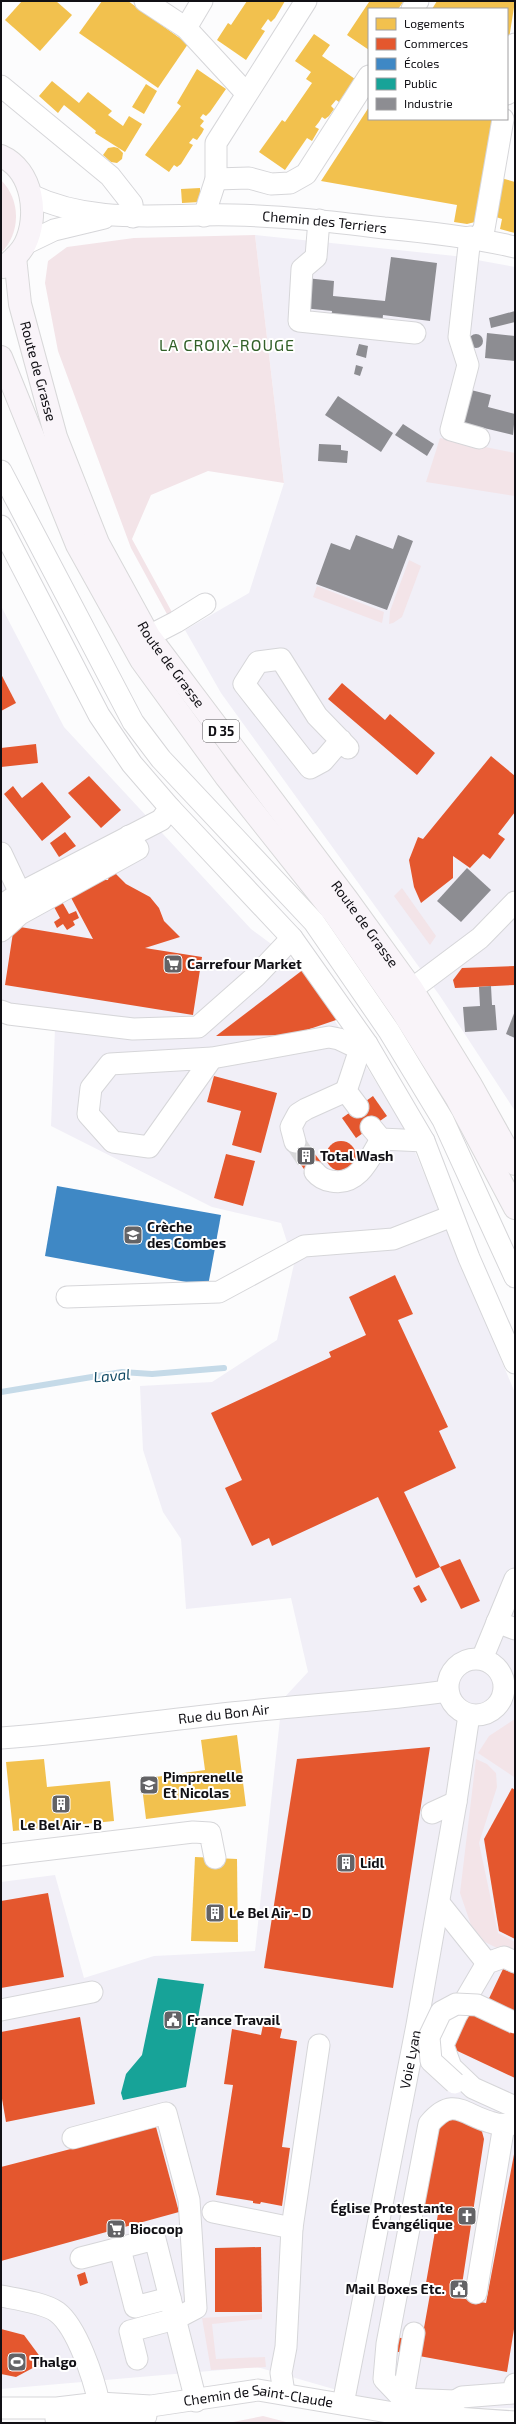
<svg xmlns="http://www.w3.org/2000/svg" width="516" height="2424" viewBox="0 0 516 2424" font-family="'Exo 2',sans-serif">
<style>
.built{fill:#f1eff7}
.green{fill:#f3e4e8}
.homes{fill:#f2c14e}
.shops{fill:#e4572e}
.schools{fill:#3f88c5}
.public{fill:#17a398}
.industry{fill:#8d8d92}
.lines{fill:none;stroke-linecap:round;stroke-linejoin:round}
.stream{stroke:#c5dae8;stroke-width:6}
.minor-tunnel{stroke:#d9d9da;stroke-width:21;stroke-dasharray:21 10;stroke-linecap:butt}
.minor-casing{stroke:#d6d6d9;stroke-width:23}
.major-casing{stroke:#d8d8d9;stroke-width:24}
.minor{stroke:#fff;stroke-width:21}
.major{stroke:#f9f4f9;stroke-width:22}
.minor-bridge-casing{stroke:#d6d6d9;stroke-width:23;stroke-linecap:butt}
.minor-bridge{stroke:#fff;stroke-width:21}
.labels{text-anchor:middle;stroke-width:4;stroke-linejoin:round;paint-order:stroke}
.shield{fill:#fff;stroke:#58585b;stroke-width:1}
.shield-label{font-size:13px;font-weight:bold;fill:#111015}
.street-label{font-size:14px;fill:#111015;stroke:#fff}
.poi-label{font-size:14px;font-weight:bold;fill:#111015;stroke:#fff;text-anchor:start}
.water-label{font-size:15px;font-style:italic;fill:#0f4964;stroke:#fff}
.quarter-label{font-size:16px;letter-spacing:1px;fill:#326028;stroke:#fff}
</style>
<rect width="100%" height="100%" fill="#fcfcfd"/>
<g class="built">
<path d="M255 235 455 256 515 267V1111L440 996 221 693 185 630 249 593 284 483Z"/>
<path d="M1 606 64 727 251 929 293 960 369 1071 406 1130 515 1393V2408L396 2407 257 2367 1 2389V1882L55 1875 84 1978 154 1956 255 1951 282 1700 308 1672 291 1598 186 1609 181 1539 163 1512 143 1450 140 1386 212 1382 277 1340 294 1264 281 1223 212 1207 51 1126 55 1029 1 1019Z"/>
</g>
<g class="green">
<path d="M1 180C21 200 21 233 1 253Z"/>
<path d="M255 235 284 483 208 471 151 495 132 539 173 614 168 616 131 548 58 351 45 283 48 261 67 247 134 238Z"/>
<path d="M440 438 515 453V496L426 482Z"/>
<path d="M409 560 421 566 402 617 393 623 389 624 390 611Z"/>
<path d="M317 586 384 612 382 623 313 597Z"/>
<path d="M402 888 436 936 430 945 394 896Z"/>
<path d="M515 1719V1775L514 1777 478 1753 489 1736Z"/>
<path d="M476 1759 487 1764 496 1773 497 1787 479 1843 498 1933 515 1942V1957L485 1942 471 1925 460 1893Z"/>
<path d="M262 2314V2319L212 2324 216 2359 265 2357 266 2367 211 2370 202 2318Z"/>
<path d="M263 2416 290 2423H228Z"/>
</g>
<g class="homes">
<path d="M22 1H56L72 15 40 51 5 20Z"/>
<path d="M102 1H128L188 44 158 88 79 33Z"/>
<path d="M247 1H285L275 18 271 22 268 19 261 29 265 31 246 60 217 40 228 23 231 25Z"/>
<path d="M367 1H404L398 9H369V50L347 35 369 2Z"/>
<path d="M437 1H515L508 45 507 9H432Z"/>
<path d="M314 34 330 45 322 56 355 79 339 102 336 100 331 106 334 109 329 116 325 119 322 117 319 122 315 127 319 129 312 141 307 138 285 170 259 152 282 120 285 122 312 83 306 79 311 72 295 61Z"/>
<path d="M197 69 226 89 210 112 206 116 203 114 200 118 204 121 200 126 204 129 202 133 197 140 193 138 189 143 193 145 186 156 181 164 177 167 174 165 169 172 145 155 181 106 177 103Z"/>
<path d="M52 81 79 103 88 92 112 111 108 115 123 126 129 116 142 124 125 152 95 133 96 131 64 105 58 113 39 96Z"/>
<path d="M146 84 157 91 144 114 132 107Z"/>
<path d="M369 107V119H496L479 221 467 224 454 222 457 205 321 181Z"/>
<path d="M114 147 118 148 123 153 122 159 117 163 111 162 103 155 108 148Z"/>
<path d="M501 178 515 182V233L500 229 502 219 493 216Z"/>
<path d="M200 188V202L182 203 181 189Z"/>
<path d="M237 1735 246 1806 146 1819 141 1779 205 1770 201 1740Z"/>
<path d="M44 1759 47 1787 110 1781 114 1821 13 1831 6 1762Z"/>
<path d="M195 1857 237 1859 238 1942 191 1941Z"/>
</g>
<g class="shops">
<path d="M1 674 16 703 1 711Z"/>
<path d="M342 683 385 720 390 714 435 753 417 775 328 699Z"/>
<path d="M36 744 38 763 1 767V748Z"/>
<path d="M491 756 515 776V812L498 834 505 839 490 859 483 854 470 868 453 856V878L421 903 414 887 409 860 418 837 423 839Z"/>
<path d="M89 776 121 810 101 828 68 793Z"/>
<path d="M42 782 71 817 42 841 4 794 13 786 22 798Z"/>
<path d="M65 832 76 846 59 857 50 843Z"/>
<path d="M111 869 126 884 150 897 159 908 164 921 180 937 145 948 202 957 193 1015 5 985 14 926 93 939 68 892 96 880H108Z"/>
<path d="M61 900 69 914 76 911 79 918 73 921 75 925 67 930 63 924 57 928 54 922 60 918 53 905Z"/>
<path d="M515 966V985L455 988 453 980 462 968Z"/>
<path d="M304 969 339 1019 292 1035 216 1036Z"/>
<path d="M214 1076 277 1093 261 1153 232 1145 241 1111 207 1102Z"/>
<path d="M373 1096 387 1116 356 1138 342 1118Z"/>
<path d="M302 1137 324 1166 309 1176 288 1147Z"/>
<circle cx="341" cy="1156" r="15"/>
<path d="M226 1154 255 1161 243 1206 214 1198Z"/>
<path d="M395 1275 413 1314 398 1320 448 1427 439 1431 456 1468 404 1492 440 1567 416 1578 378 1497 272 1546 269 1538 252 1546 225 1488 242 1480 211 1413 331 1357 329 1352 366 1335 349 1297Z"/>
<path d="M460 1559 480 1601 461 1609 440 1567Z"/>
<path d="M419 1585 427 1600 421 1603 413 1588Z"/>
<path d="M430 1747 393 1988 264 1968 297 1759Z"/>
<path d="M512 1788 515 1790V1939L499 1931 484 1839Z"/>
<path d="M48 1893 64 1977 1 1988V1901Z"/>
<path d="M503 1969 515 1974V2078L449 2047 470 2004 483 2011Z"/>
<path d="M80 2017 95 2104 6 2122 1 2093V2032Z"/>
<path d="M263 2025 282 2029 280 2038 297 2041 282 2147 290 2148 282 2206 261 2202 260 2204 253 2203V2201L216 2195 233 2085 224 2084 232 2029 261 2035Z"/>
<path d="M451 2116 481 2128 484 2139 460 2298 486 2303 515 2149V2323L507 2372 419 2356 432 2283H426L438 2214 422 2212 436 2129Z"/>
<path d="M156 2127 179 2212 1 2261V2167Z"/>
<path d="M261 2247 262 2312H215V2248Z"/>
<path d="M85 2272 88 2283 80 2286 77 2275Z"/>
<path d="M1 2329 24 2335 44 2362 16 2377 1 2374Z"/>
<path d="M395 2337 407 2339 404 2353 393 2351Z"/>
</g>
<path class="schools" d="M57 1186 221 1215 208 1286 45 1256Z"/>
<path class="public" d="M158 1978 204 1984 186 2087 123 2100 121 2093 126 2074 142 2055Z"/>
<g class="industry">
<path d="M391 257 437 263 430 321 383 315 382 325 331 319 332 311 303 308 306 278 334 281 333 296 385 301Z"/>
<path d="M515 311V322L491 328 489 318Z"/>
<path d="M487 333 515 336V361L485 358Z"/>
<circle cx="476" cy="341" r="7"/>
<path d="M359 344 368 346 366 358 356 355Z"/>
<path d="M356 365 363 367 360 376 354 374Z"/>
<path d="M467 389 491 395 488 407 515 414 513 435 459 422Z"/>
<path d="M338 396 393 433 381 452 325 415Z"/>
<path d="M403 424 434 444 427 456 395 435Z"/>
<path d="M319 444 341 445V450L348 451 347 463 318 461Z"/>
<path d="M356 535 393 549 398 535 413 541 387 610 316 584 331 543 350 550Z"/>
<path d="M467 868 491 890 461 922 437 901Z"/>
<path d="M491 986 492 1005H495L497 1030 465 1032 463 1007 480 1006 479 987Z"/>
<path d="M515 1011V1038L506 1034Z"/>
</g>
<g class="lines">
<path class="stream" d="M1 1392 122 1372 152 1374 224 1368"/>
<path class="minor-tunnel" d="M295 1142 315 1172"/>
<g class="minor-casing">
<g id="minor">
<path d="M145 1 186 28 246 93"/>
<path d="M412 9 418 1"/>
<path d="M186 28 202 1"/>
<path d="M1 86 110 176 132 204 133 217"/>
<path d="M507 94 515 44"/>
<path d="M216 179 249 178 271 184 290 183 306 174 369 76"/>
<path id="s1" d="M31 195C95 226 165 213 233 215 284 216 334 222 384 228 428 232 472 237 515 247"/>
<path d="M204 216 216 179V143L306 1"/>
<path d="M319 220 316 257 302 269 299 321 415 333"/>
<path d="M470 237 459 337 468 365 451 430 479 438"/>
<path d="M478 238 484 229 503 119"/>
<path d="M25 244 54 230 104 218"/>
<path d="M1 471 133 722 161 759 314 922 389 1031 443 1120 515 1277"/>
<path d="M1 526 99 715 132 764 170 808 292 938 367 1044 424 1141 469 1258 515 1363"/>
<path d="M149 636 176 622 205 604"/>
<path d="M341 740 323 761 310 768 244 684 258 662 281 659 317 716 348 748"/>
<path d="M1 853 20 893 161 820 170 808"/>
<path d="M1 906 20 893"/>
<path d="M1 931 20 914 138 849 129 836"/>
<path d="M412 989 480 938 515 902"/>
<path d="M1 1011 9 1014 133 1029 198 1027 256 976 292 938"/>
<path d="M212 1058 149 1147 113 1142 88 1114 91 1088 110 1064 212 1058 329 1037 339 1039 360 1049"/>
<path d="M358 1107 346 1091 360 1049 367 1044"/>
<path d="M371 1127 381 1139 424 1141"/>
<path d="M295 1142 291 1127 298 1114 306 1109 346 1091"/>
<path d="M315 1172C319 1177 325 1180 331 1181 358 1187 370 1158 381 1139"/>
<path d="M67 1297 219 1292 304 1246 393 1239 452 1216"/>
<path d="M497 1622 515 1629"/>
<path d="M482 1659 515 1579"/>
<circle cx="476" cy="1687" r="28"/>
<path id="s2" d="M1 1738C82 1732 162 1720 242 1712 310 1704 379 1701 447 1691"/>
<path d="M432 1813 456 1802"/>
<path d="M1 1855 193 1832 210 1833 215 1858"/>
<path d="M439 1903 487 1963"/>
<path d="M515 1962 504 1957 487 1963 456 2016 443 2045 451 2067 473 2088 515 2107"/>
<path d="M1 2010 92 1992"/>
<path d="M73 2138 166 2113 189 2200 196 2308 175 2319 130 2331 137 2359"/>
<path d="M213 2212 292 2228"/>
<path d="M120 2249 135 2307 170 2298"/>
<path d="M81 2258 155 2239 196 2401"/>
<path d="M476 2293 504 2125"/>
<path d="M1 2296C16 2299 45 2303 57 2312 77 2327 94 2379 99 2403"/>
<path d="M284 2393 281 2373 286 2347 292 2228 319 2045"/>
<path d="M455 2401 403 2399 384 2379 387 2344 429 2124C453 2095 464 2115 490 2122 498 2125 507 2125 515 2124"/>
<path id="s3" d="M343 2404 417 2025 456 1802 469 1715"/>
<path id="s4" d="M1 2408H57L99 2403 151 2406 258 2390 400 2414 515 2422"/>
<path d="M401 2409 414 2333"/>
<path d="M450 2415 455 2401 462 2397 513 2393 515 2384"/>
<path d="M56 2419 146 2416"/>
</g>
</g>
<g class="major-casing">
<g id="major">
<path d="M1 156C33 170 39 216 25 244 20 254 12 260 4 267"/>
<path id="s5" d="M15 257 20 304 56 437 98 543 149 636 347 899 412 989 471 1085 515 1164"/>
<path d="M1 357 77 545 141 660 226 777 334 913 402 1011 457 1099 515 1208"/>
</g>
</g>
<use href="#minor" class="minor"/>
<use href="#major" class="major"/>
<g class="minor-bridge-casing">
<path id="minor-bridge" d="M455 2083 431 2061 429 2037 441 2012 456 2004 477 2005 515 2023"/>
</g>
<use href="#minor-bridge" class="minor-bridge"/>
</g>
<defs>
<g id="supermarket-square" transform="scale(1)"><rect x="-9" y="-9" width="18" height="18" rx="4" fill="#636366" stroke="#fff"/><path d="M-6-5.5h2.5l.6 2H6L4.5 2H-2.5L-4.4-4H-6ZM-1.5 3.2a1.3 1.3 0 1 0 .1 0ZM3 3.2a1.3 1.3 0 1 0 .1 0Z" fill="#fff"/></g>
<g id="building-square" transform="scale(1)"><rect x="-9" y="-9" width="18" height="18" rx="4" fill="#636366" stroke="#fff"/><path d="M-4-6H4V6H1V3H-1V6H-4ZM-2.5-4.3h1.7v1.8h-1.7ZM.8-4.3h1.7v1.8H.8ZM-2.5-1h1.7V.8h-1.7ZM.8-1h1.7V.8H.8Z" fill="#fff"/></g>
<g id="school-square" transform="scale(1)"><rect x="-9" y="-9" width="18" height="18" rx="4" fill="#636366" stroke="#fff"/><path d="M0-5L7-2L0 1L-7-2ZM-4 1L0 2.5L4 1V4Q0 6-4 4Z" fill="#fff"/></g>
<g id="civic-square" transform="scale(1)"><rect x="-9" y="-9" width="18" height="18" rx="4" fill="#636366" stroke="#fff"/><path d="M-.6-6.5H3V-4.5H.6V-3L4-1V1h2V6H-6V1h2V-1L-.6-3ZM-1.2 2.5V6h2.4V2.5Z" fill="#fff"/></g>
<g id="church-square" transform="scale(1)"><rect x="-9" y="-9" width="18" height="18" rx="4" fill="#636366" stroke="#fff"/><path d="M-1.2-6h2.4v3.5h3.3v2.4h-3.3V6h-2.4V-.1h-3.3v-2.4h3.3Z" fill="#fff"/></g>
<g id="stadium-square" transform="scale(1)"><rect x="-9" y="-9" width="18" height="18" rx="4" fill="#636366" stroke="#fff"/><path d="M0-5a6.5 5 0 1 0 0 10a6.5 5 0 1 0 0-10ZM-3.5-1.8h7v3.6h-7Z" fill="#fff"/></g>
</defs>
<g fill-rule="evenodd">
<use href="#supermarket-square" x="173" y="964"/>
<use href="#building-square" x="306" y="1156"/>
<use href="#school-square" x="133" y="1235"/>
<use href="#school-square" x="149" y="1785"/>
<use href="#building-square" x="61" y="1804"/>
<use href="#building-square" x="346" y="1863"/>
<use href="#building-square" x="215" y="1913"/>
<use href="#civic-square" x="173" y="2020"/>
<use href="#church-square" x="467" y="2216"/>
<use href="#supermarket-square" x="116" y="2229"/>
<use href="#civic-square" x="459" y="2289"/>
<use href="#stadium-square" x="17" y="2362"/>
</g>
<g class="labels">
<rect class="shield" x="203" y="720" width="36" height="22" rx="3"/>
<g class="shield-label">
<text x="221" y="736">D 35</text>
</g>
<g class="street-label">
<text dy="5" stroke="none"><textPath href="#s1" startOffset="297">Chemin des Terriers</textPath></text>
<text dy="5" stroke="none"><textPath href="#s5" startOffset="117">Route de Grasse</textPath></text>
<text dy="5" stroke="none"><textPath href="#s5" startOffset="441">Route de Grasse</textPath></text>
<text dy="5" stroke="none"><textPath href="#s5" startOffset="765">Route de Grasse</textPath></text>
<text dy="5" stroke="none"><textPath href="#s2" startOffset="224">Rue du Bon Air</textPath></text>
<text dy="5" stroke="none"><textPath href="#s3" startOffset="351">Voie Lyan</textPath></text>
<text dy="5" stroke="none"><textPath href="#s4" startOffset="259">Chemin de Saint-Claude</textPath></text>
</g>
<g class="poi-label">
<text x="187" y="969">Carrefour Market</text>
<text x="320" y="1161">Total Wash</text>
<text x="147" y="1232">Crèche<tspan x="147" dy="16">des Combes</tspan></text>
<text x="163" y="1782">Pimprenelle<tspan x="163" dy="16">Et Nicolas</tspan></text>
<text x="61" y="1830" text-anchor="middle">Le Bel Air - B</text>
<text x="360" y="1868">Lidl</text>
<text x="229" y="1918">Le Bel Air - D</text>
<text x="187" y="2025">France Travail</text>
<text x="453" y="2213" text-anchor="end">Église Protestante<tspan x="453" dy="16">Évangélique</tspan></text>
<text x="130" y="2234">Biocoop</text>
<text x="445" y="2294" text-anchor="end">Mail Boxes Etc.</text>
<text x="31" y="2367">Thalgo</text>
</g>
<g class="water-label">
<text transform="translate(112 1376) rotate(-5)" y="5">Laval</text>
</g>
<g class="quarter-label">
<text x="227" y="351">LA CROIX-ROUGE</text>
</g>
</g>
<rect width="516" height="2424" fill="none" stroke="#111015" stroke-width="4"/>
<rect x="368" y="8" width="140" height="112" fill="#ffffff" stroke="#a09fa1"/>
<rect x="376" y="18" width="20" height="12" fill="#f2c14e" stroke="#a09fa1"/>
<text x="404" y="28" font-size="12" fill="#111015">Logements</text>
<rect x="376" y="38" width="20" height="12" fill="#e4572e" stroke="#a09fa1"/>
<text x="404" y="48" font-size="12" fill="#111015">Commerces</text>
<rect x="376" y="58" width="20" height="12" fill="#3f88c5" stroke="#a09fa1"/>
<text x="404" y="68" font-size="12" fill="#111015">Écoles</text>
<rect x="376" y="78" width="20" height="12" fill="#17a398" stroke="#a09fa1"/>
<text x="404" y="88" font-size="12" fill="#111015">Public</text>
<rect x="376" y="98" width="20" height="12" fill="#8d8d92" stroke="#a09fa1"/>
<text x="404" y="108" font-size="12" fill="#111015">Industrie</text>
</svg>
